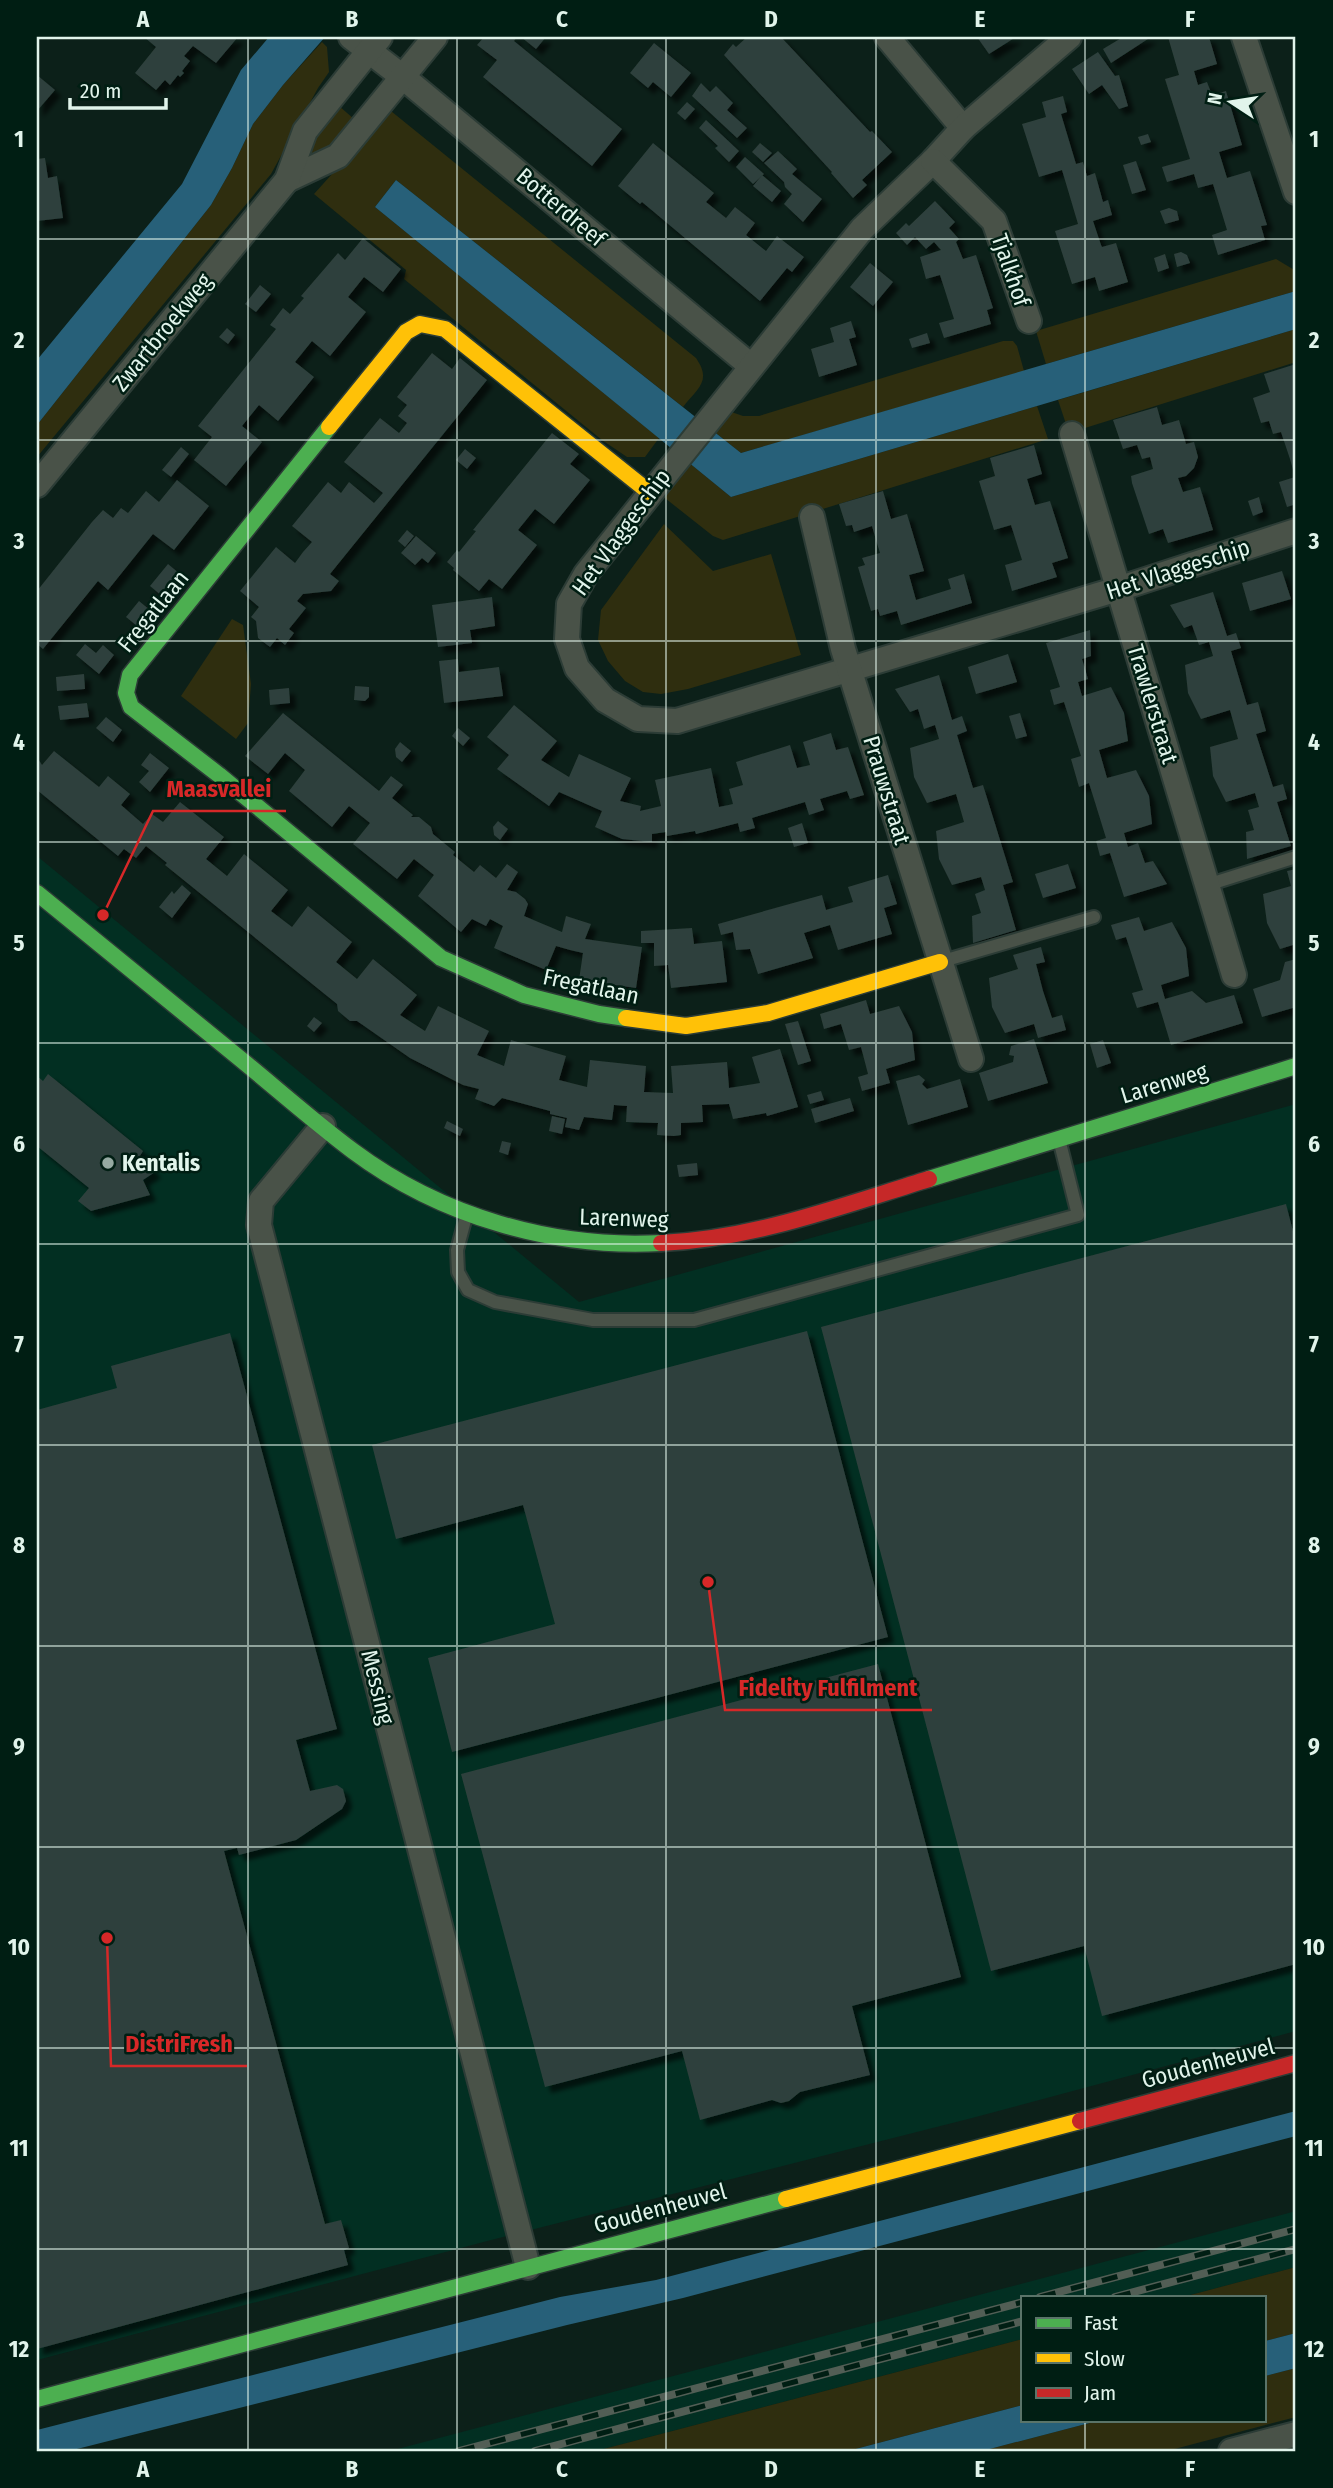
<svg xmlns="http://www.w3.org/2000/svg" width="1333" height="2488" viewBox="0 0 1333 2488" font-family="'Fira Sans Condensed',sans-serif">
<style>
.built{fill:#022f22}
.green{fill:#2f2e0f}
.water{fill:#276079}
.building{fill:#2e403c;filter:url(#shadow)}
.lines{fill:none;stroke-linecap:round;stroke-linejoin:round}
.lane-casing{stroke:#2c3c36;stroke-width:16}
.street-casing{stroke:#2c3c36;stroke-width:28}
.fast-casing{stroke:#2c3c36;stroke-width:19}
.slow-casing{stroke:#2c3c36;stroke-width:19}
.jam-casing{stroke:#2c3c36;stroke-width:19}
.lane{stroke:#495248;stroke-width:12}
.street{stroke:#495248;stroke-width:24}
.fast{stroke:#4caf50;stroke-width:16}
.slow{stroke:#ffc107;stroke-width:16}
.jam{stroke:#c62828;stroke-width:16}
.rail-casing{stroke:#525e55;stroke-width:8}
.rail{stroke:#001e13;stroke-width:5;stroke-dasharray:16;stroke-linecap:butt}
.grid{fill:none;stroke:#e1f4eb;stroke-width:2;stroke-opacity:0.55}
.poi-dot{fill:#96aaa2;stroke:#001e13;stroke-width:2.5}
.labels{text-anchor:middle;stroke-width:5;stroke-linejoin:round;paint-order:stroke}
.street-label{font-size:23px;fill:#e1f4eb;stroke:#001e13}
.poi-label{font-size:23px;font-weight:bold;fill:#e1f4eb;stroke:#001e13;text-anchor:start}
.leader{fill:none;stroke:#d62828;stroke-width:2.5}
.callout-dot{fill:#d62828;stroke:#001e13;stroke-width:2.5}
.callout-label{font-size:24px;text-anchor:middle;font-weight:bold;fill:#d62828;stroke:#001e13;stroke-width:5;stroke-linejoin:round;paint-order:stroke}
.neatline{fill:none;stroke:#e1f4eb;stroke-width:2.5}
.grid-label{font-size:23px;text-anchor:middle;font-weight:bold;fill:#e1f4eb}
</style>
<defs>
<filter id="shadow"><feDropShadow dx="6" dy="6" stdDeviation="2" flood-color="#0009"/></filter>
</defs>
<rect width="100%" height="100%" fill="#0c2019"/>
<g class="built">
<path d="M37 856 579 1302 1296 1104V2031L972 2118 491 2240 37 2360Z"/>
<path d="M1296 2211V2267L1183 2297H1023V2339L596 2451H390Z"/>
</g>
<g class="green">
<path d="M322 42 327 47 329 72 318 88 271 174 37 457V425L211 205 232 168 253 124 283 85Z"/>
<path d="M339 106 354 119 332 147 303 171 314 136Z"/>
<path d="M386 107 696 358C712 381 698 388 683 407L396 180 375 207 659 438 645 457H627L602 440 404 279 406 270 314 194 350 154Z"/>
<path d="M1276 259 1296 271V291L1046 364 1036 331Z"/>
<path d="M1296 329V362L1069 433 1058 400Z"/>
<path d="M1003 341H1013L1017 346 1024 371 741 453 707 426 720 408 743 416H759Z"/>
<path d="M1037 406 1048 439 723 540 713 536 656 491 682 457 731 497Z"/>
<path d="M664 524 713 571 771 554 801 655 688 689 661 694 643 692 625 681 608 661 598 640 601 610Z"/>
<path d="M232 619 243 625 251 684 248 723 236 739 181 696Z"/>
<path d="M1296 2267V2333L1265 2341V2297H1183Z"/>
<path d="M1023 2339V2405L848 2451H596Z"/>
<path d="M1296 2368V2417L1167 2451H982L1101 2420H1265V2376Z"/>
</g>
<g class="water">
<path d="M269 37H325L283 85 253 124 232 168 211 205 37 425V360L182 184 241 70Z"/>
<path d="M396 180 741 453 1296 291V329L731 497 375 207Z"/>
<path d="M1296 2111V2136L683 2298 567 2325 69 2451H37V2430L560 2297 656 2280Z"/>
<path d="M1296 2333V2368L1265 2376V2341Z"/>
<path d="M1023 2405V2420H1101L982 2451H848Z"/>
</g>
<g class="building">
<path d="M144 37H238L216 63 193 46 184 56 190 61 182 71 184 73 180 77 178 75 170 85 165 80 156 90 135 73 156 47Z"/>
<path d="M484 37H517L514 41 622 129 592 166 483 77 497 60 477 45Z"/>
<path d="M521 37H546L536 49Z"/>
<path d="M747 37H781L870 132 872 131 892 152 862 180 867 185 853 198 831 173 832 172 724 55 733 44 736 47Z"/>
<path d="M977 37H1016L989 54Z"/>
<path d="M1123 37H1151L1111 63 1103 49Z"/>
<path d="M1168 37H1209L1217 64 1194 71 1198 85 1207 82 1212 95 1226 91 1242 145 1219 152 1227 178 1250 171 1267 225 1261 226 1265 240 1218 255 1212 235 1227 230 1213 184 1198 188 1194 174 1167 182 1162 167 1190 159 1165 79 1179 75Z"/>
<path d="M654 43 691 73 671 97 653 82 648 88 630 73Z"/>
<path d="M1098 52 1115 76 1119 75 1128 106 1119 109 1102 85 1089 94 1072 69Z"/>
<path d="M37 75 55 90 37 111Z"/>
<path d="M701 83 710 92 716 86 733 103 727 110 747 128 737 138 692 96Z"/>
<path d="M1063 96 1067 112 1061 114 1076 164 1083 162 1087 176 1095 173 1103 202 1108 200 1112 215 1093 221 1101 245 1102 247 1116 243 1128 282 1099 291 1095 277 1072 284 1055 231 1078 224 1062 170 1039 177 1022 124 1046 117 1042 102Z"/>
<path d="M687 102 695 109 685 120 677 113Z"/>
<path d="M706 120 739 151 729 162 715 148 718 146 699 128Z"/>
<path d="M1148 134 1151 142 1141 145 1138 137Z"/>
<path d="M653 143 714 193 706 202 726 218 735 207 755 223 746 235 766 251 777 236 804 257 792 272 787 268 760 301 642 202 640 204 618 186Z"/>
<path d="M760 143 772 153 763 162 752 152Z"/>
<path d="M778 151 797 169 792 174 822 199 803 222 784 204 792 194 785 187 784 182 764 163Z"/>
<path d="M745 157 764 174 753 184 736 167Z"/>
<path d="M45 158 48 178 57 176 63 218 37 221V159Z"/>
<path d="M1136 161 1146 190 1132 194 1123 165Z"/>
<path d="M762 175 781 191 772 202 753 186Z"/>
<path d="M935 201 955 222 949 228 959 239 956 242 963 259 976 255 993 308 987 310 991 324 944 338 939 323 954 319 940 275 926 279 920 257 941 250 934 242 926 249 915 237 907 245 896 233 906 223 909 226Z"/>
<path d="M1169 208 1177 211 1179 220 1165 224 1160 211Z"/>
<path d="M363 238 401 269 383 292 364 277 348 297 366 312 330 356 312 341 295 362 314 377 278 421 259 405 242 426 262 442 226 486 194 460 212 437 198 426 276 329 270 325 283 308 290 314 304 298 301 296 338 253 345 260Z"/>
<path d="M1181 252 1187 255 1190 263 1177 267 1174 254Z"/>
<path d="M1165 254 1169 268 1158 272 1154 258Z"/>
<path d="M870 263 893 282 873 306 850 287Z"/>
<path d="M260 285 271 294 256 312 245 304Z"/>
<path d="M851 321 856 337 849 339 857 365 819 377 811 349 834 342 830 328Z"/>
<path d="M227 328 235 335 228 344 219 337Z"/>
<path d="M927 333 930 343 912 348 909 339Z"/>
<path d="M432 353 452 369 460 358 487 380 330 574 339 581 331 591 303 594 297 601 306 608 289 629 294 633 285 645 277 638 270 647 258 638 256 621 251 617 259 607 240 591 276 547 295 563 303 552 312 542 292 526 328 482 341 493 349 482 374 503 383 493 344 462 380 418 399 433 407 423 398 416 407 405 397 397Z"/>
<path d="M1296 364V504L1287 507 1279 482 1295 477 1290 459 1281 432 1273 434 1269 421 1261 423 1253 398 1270 392 1264 374Z"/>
<path d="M1157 407 1162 425 1179 420 1186 444 1194 442 1198 457 1194 468 1186 476 1178 478 1183 492 1200 487 1213 530 1168 543 1163 529 1149 534 1132 483 1131 476 1153 469 1150 457 1142 459 1137 445 1123 449 1113 420Z"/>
<path d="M552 433 579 454 570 464 590 480 554 524 535 509 518 530 537 545 502 589 489 579 479 591 453 570 454 568 447 562 457 550 459 552 476 531 473 530Z"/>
<path d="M1034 445 1042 474 1027 479 1035 505 1050 501 1068 558 1052 563 1057 577 1012 591 1005 565 1022 560 1011 525 994 530 979 481 995 476 990 458Z"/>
<path d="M181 447 189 454 171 477 162 470Z"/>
<path d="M465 449 476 458 467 469 456 460Z"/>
<path d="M177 480 209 506 174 550 153 534 108 590 98 581 43 649 37 644V591L92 522 103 510 113 518 121 508 128 513 146 491 159 502Z"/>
<path d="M883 491 891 519 907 514 924 571 909 575 916 600 951 589 948 579 964 574 972 603 901 625 897 611 880 616 878 609 871 611 858 567 865 565 862 558 880 553 876 540 872 526 854 532 852 525 846 526 839 504Z"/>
<path d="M1259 497 1263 512 1253 516 1248 501Z"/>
<path d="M407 530 414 536 405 547 398 541Z"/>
<path d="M416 536 436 553 428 563 422 558 415 565 401 553Z"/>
<path d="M168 564 180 574 162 596 150 586Z"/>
<path d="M1282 571 1291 599 1250 611 1242 583Z"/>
<path d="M1213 592 1227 636 1236 633 1241 648 1231 651 1247 705 1258 702 1266 731 1256 734 1273 787 1283 784 1287 799 1277 802 1291 846 1247 859 1246 832 1254 830 1248 810 1259 807 1255 793 1226 802 1213 776 1210 747 1238 739 1230 710 1201 719 1188 693 1185 665 1213 656 1209 642 1199 645 1192 625 1184 628 1170 605Z"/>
<path d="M492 597 495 626 470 630 472 643 438 647 432 605Z"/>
<path d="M139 601 150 610 137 626 126 617Z"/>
<path d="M1090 630 1091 656 1082 659 1088 679 1078 682 1082 696 1111 687 1124 713 1128 741 1099 750 1107 778 1136 770 1149 796 1152 824 1124 833 1128 847 1138 843 1145 863 1153 861 1167 884 1124 897 1110 853 1100 856 1096 841 1106 838 1089 783 1079 787 1071 759 1081 756 1064 702 1054 705 1050 690 1060 687 1046 643Z"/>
<path d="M85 644 96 653 103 645 114 655 99 674 76 655Z"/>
<path d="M1008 654 1017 682 976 694 968 667Z"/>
<path d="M458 659 459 672 499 667 503 696 444 703 439 661Z"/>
<path d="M84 674 85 689 57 691 56 677Z"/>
<path d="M939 675 952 720 962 716 967 731 957 735 973 788 983 785 1013 882 1003 885 1016 930 973 943 972 916 981 913 975 894 985 890 981 877 952 885 939 859 936 831 964 822 956 794 927 803 914 777 910 748 939 739 935 725 924 729 918 709 910 712 895 689Z"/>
<path d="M355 686 369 687V697L365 701 354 700Z"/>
<path d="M289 688 290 703 270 705 269 690Z"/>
<path d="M87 703 89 717 60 720 58 706Z"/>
<path d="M514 705 557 741 541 760 569 777 579 754 631 778 620 801 641 806 640 811 661 806 655 780 711 768 719 807 733 804 729 789 743 785 736 762 790 745 797 768 810 765 803 742 831 733 836 750 848 747 864 795 850 799 847 791 820 799 824 810 809 815 805 802 752 818 755 828 740 832 738 823 696 834 695 831 667 836 666 832 652 834V842L622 839 595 827 602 811 559 792 549 806 497 769 509 755 487 737Z"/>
<path d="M283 713 379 791 391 776 403 785 392 798 413 815 411 817H419L431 827 433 834 455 852 453 855 474 872 480 865 496 878 507 864 518 872 507 890 516 892 525 899 528 904 524 916 562 932 566 916 591 924 585 939 642 947 636 988 579 980 583 953 570 950 556 946 546 970 494 948 503 926 490 919 486 926 472 919 461 932 418 896 434 875 414 859 397 879 353 844 370 823 360 815 349 806 332 827 289 791 305 770 285 753 268 774 245 756Z"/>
<path d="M1020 713 1027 736 1016 739 1009 716Z"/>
<path d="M106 717 122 730 113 742 96 728Z"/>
<path d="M458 728 470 738 463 746 452 736Z"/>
<path d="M400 742 411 751 402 762 396 757 395 749Z"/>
<path d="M54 751 99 787 108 776 130 794 121 805 143 824 152 814 163 822 180 802 224 837 206 859 227 876 244 854 288 890 271 911 292 927 308 906 352 942 336 962 357 979 373 959 417 995 400 1015 425 1031 438 1006 489 1031 477 1055 504 1066 511 1040 566 1056 559 1080 587 1087 590 1060 646 1066 644 1092 673 1093 671 1066 727 1062 729 1088 760 1083 752 1057 780 1049 798 1107 767 1116 766 1113 733 1119 729 1104 702 1105 703 1122 681 1123V1135L674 1136 657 1135 658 1123 626 1122 627 1106 614 1105 612 1120 584 1117 579 1130 565 1127 567 1118 550 1114V1111L502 1098 494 1106 475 1099 479 1089 463 1085 410 1058 357 1021H350L338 1011 337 1004 165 865 167 863 146 846 136 858 124 849 118 856 37 790V757L42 765Z"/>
<path d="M150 753 169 768 150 792 139 782 149 771 141 765Z"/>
<path d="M498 821 508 829 500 840 494 835 493 827Z"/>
<path d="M802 823 808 843 794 847 788 828Z"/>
<path d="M1068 864 1076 888 1043 898 1035 874Z"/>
<path d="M1296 869V944L1280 949 1267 923 1263 894 1291 886 1287 871Z"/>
<path d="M888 875 897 904 884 908 892 934 838 950 830 925 804 933 813 958 758 974 750 949 736 950 733 932 721 935 718 924 822 895 826 910 853 902 848 887Z"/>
<path d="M182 885 191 893 172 918 159 907 172 891 174 894Z"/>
<path d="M1139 917 1144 931 1172 922 1186 948 1189 976 1161 985 1165 999 1192 991 1206 1003 1234 995 1243 1023 1171 1045 1158 1002 1137 1008 1132 993 1143 990 1126 937 1116 940 1111 925Z"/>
<path d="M692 928 694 944 722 941 727 982 671 988 668 965 654 966V943H641V931Z"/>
<path d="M1041 947 1045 962 1036 964 1043 991 1052 1018 1062 1015 1066 1030 1038 1038 1034 1024 1005 1033 992 1007 989 978 1018 969 1013 955Z"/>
<path d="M1296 959V1007L1262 1017 1253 989 1280 980 1285 962Z"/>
<path d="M866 1000 870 1014 899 1006 912 1032 915 1060 886 1069 890 1083 862 1091 858 1077 868 1074 861 1047 849 1050 841 1024 824 1029 820 1014Z"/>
<path d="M314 1017 322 1023 314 1032 307 1026Z"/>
<path d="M798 1021 811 1061 798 1065 785 1024Z"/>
<path d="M1034 1039 1048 1083 988 1101 979 1073 1013 1062 1014 1056 1009 1055 1011 1046Z"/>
<path d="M1103 1040 1111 1063 1097 1068 1090 1044Z"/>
<path d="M48 1074 143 1151 140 1156 155 1172 143 1180 150 1195 91 1211 78 1201 89 1188 37 1146V1076L43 1081Z"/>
<path d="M919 1075 925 1080 922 1084 927 1089 960 1079 968 1107 908 1125 896 1081Z"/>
<path d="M821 1091 824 1100 810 1104 807 1095Z"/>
<path d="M850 1098 854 1111 815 1123 811 1109Z"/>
<path d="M552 1116 565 1119 562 1134 549 1131Z"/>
<path d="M447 1121 463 1129 460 1136 444 1128Z"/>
<path d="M502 1141 511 1143 508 1155 499 1152Z"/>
<path d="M697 1163 698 1175 679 1177 677 1165Z"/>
<path d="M1286 1204 1296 1243V1964L1102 2016 1084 1946 991 1971 821 1327Z"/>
<path d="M807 1331 888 1637 452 1752 428 1658 555 1624 523 1505 396 1539 372 1445Z"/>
<path d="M230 1333 337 1729 296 1740 310 1791 337 1785 343 1789 346 1801 342 1809 296 1840 239 1855 237 1848 224 1851 325 2224 341 2220 349 2248 344 2250 348 2265 37 2349V1410L117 1388 111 1366Z"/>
<path d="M878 1664 961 1977 852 2006 870 2075 800 2092 789 2101 781 2103 772 2100 700 2120 682 2051 545 2087 461 1774Z"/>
</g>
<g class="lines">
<g class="lane-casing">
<g id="lane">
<path d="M1207 885 1296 857"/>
<path d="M943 961 1094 917"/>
<path d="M467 1213 457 1250 458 1272 468 1290 495 1302 593 1320H694L1078 1215 1060 1143"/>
</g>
</g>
<g class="street-casing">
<g id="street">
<path d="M351 37 404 78 751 366"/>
<path d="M887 37 963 128"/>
<path d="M1069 37 963 128 933 161 862 229 586 574 569 604 567 639 577 668 605 700 638 719 677 721 1118 589 1296 531"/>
<path d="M1244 37 1296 192"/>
<path d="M933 161 994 221 1029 321"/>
<path d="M287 180 338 156 435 37"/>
<path d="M1072 434 1234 975"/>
<path d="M37 485 287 180 305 131 380 37"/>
<path d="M812 517 843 649 971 1059"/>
<path d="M323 1126 261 1201 259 1225 528 2267"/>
<path d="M1231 2451 1296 2434"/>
</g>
</g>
<g class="fast-casing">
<g id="fast">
<path d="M329 427 130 675 126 693 131 707 219 775 441 958 524 995 599 1014 626 1018"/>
<path d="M37 893C104 948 171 1002 238 1057 276 1088 313 1121 353 1151 440 1216 553 1249 661 1243"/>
<path d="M929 1179 1296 1066"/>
<path d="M37 2399 786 2199"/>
</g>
</g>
<g class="slow-casing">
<g id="slow">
<path d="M329 427 406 332 420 324 445 329 649 492"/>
<path d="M626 1018 686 1026 768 1013 940 962"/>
<path d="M786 2199 1080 2121"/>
</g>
</g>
<g class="jam-casing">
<g id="jam">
<path d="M661 1243C754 1239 841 1206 929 1179"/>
<path d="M1080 2121 1296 2063"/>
</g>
</g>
<use href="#lane" class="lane"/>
<use href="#street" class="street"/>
<use href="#fast" class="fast"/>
<use href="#slow" class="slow"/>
<use href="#jam" class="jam"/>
<g class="rail-casing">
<g id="rail">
<path d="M1040 2297 1296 2229"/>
<path d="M1115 2297 1296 2249"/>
<path d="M459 2451 1023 2302"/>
<path d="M535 2451 1023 2321"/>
</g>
</g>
<use href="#rail" class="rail"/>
</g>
<path class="grid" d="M248 37V2451M457 37V2451M666 37V2451M876 37V2451M1085 37V2297M37 239H1296M37 440H1296M37 641H1296M37 842H1296M37 1043H1296M37 1244H1296M37 1445H1296M37 1646H1296M37 1847H1296M37 2048H1296M37 2249H1296M1085 2420V2451"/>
<circle class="poi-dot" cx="108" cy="1163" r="7"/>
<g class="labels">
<g class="street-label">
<text transform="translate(561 207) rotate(40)" y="8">Botterdreef</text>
<text transform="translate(1011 270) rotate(71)" y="8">Tjalkhof</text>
<text transform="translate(162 332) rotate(-51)" y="8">Zwartbroekweg</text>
<text transform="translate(621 532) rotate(-54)" y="8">Het Vlaggeschip</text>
<text transform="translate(1178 569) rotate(-18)" y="8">Het Vlaggeschip</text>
<text transform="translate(153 611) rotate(-51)" y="8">Fregatlaan</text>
<text transform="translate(1153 704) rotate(73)" y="8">Trawlerstraat</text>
<text transform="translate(887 790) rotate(73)" y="8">Prauwstraat</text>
<text transform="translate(591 986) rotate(12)" y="8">Fregatlaan</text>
<text transform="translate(1164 1083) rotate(-17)" y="8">Larenweg</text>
<text transform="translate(624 1218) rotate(2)" y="8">Larenweg</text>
<text transform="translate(378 1687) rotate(76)" y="8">Messing</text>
<text transform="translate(1208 2063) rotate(-15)" y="8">Goudenheuvel</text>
<text transform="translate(660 2208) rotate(-15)" y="8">Goudenheuvel</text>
</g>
<g class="poi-label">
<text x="122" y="1171">Kentalis</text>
</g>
</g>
<path class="leader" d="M103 915L153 811H286M708 1582L725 1710H932M107 1938L111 2066H247"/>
<g class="callout-dot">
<circle cx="103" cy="915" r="7"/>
<circle cx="708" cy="1582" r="7"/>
<circle cx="107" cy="1938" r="7"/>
</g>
<g class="callout-label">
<text x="219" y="797">Maasvallei</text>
<text x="828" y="1696">Fidelity Fulfilment</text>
<text x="179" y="2052">DistriFresh</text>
</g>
<rect width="1333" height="2488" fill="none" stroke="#001e13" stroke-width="77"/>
<rect x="1021" y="2296" width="245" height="126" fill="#001e13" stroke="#5a7469" stroke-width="2"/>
<rect x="1036" y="2318" width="35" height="10" fill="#4caf50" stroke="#5a7469" stroke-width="2"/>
<text x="1084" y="2330" font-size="21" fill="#e1f4eb">Fast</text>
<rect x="1036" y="2353" width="35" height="10" fill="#ffc107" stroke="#5a7469" stroke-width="2"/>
<text x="1084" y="2366" font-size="21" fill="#e1f4eb">Slow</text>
<rect x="1036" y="2388" width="35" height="10" fill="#c62828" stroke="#5a7469" stroke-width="2"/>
<text x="1084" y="2400" font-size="21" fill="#e1f4eb">Jam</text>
<g transform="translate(1231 102) rotate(282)" stroke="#001e13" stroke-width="5" paint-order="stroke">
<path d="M0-5L12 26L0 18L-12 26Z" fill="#e1f4eb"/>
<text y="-10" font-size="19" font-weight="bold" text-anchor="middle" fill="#e1f4eb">N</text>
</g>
<path d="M70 98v10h96v-10" fill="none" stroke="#e1f4eb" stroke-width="3.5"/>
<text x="80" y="98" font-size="21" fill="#e1f4eb" stroke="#001e13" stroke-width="5" paint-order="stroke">20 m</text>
<rect x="38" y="38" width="1256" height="2412" class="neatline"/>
<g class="grid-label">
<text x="143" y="27">A</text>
<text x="352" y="27">B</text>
<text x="562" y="27">C</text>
<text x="771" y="27">D</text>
<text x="980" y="27">E</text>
<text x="1190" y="27">F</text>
<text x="19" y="147">1</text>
<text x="1314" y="147">1</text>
<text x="19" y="348">2</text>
<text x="1314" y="348">2</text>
<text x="19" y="549">3</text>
<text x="1314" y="549">3</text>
<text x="19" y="750">4</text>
<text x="1314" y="750">4</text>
<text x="19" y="951">5</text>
<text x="1314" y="951">5</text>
<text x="19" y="1152">6</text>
<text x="1314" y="1152">6</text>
<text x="19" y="1352">7</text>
<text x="1314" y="1352">7</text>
<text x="19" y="1553">8</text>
<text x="1314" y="1553">8</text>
<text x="19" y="1754">9</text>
<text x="1314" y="1754">9</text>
<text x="19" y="1955">10</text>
<text x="1314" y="1955">10</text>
<text x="19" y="2156">11</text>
<text x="1314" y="2156">11</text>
<text x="19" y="2357">12</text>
<text x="1314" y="2357">12</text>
<text x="143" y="2477">A</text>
<text x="352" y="2477">B</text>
<text x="562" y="2477">C</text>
<text x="771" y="2477">D</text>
<text x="980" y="2477">E</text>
<text x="1190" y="2477">F</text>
</g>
</svg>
